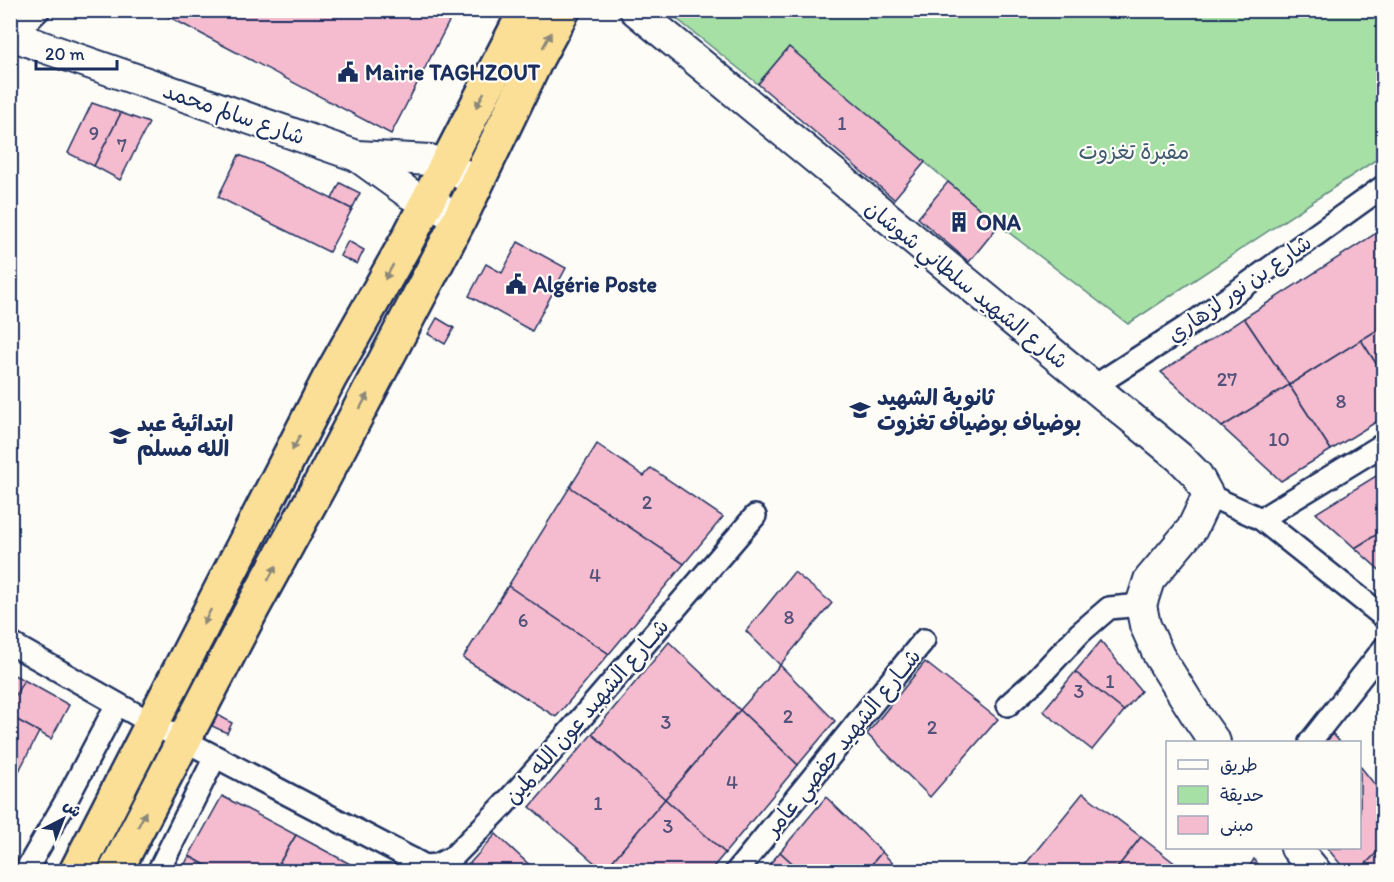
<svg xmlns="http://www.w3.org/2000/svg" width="1394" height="882" viewBox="0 0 1394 882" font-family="Itim,'Playpen Sans Arabic',sans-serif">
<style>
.green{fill:#a6e0a5;stroke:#608882;stroke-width:1.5}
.building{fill:#f5bbcf;stroke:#1b2f5e;stroke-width:1.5}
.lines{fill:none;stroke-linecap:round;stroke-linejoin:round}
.street-casing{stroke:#1b2f5e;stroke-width:26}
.secondary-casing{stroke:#1b2f5e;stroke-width:34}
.highway-casing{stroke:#1b2f5e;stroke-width:38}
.street{stroke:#fdfcf7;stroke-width:21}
.secondary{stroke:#fdfcf7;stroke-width:30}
.highway{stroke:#fbdf96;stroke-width:33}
.oneway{fill:#8b877a}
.labels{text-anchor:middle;stroke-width:4.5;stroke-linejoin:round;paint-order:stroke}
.number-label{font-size:20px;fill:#52527a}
.poi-label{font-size:22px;font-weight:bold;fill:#1b2f5e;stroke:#fdfcf7;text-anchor:start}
.street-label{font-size:22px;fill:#1b2f5e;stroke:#fdfcf7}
.park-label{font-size:22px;fill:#3e5b70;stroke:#fdfcf7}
</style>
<rect width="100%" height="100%" fill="#fdfcf7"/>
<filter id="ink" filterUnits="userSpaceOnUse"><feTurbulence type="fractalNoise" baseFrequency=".0167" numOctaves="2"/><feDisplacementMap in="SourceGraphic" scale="12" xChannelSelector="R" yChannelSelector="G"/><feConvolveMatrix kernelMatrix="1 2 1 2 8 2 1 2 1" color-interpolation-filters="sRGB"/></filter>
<g filter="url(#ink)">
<path class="green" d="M667 11H1383V155L1128 324 999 225 789 47 758 84Z"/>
<g class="building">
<path d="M156 10H455L391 134Z"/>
<path d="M789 47 925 162 894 199 758 84Z"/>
<path d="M92 103 121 113 94 166 68 153Z"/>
<path d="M121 113 149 123 120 180 94 166Z"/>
<path d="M239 155 260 163 352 209 329 252 218 197Z"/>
<path d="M948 182 999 225 969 262 918 218Z"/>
<path d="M340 183 360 193 352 209 332 199Z"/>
<path d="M1384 228V326L1289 385 1244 318Z"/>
<path d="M348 241 364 250 357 264 340 256Z"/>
<path d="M518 242 566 268 532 331 469 296 486 264 502 273Z"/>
<path d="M437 318 454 328 445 344 428 334Z"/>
<path d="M1244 318 1289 385 1222 427 1161 372Z"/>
<path d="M1384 326V376L1361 340Z"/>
<path d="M1361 340 1384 376V417L1331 450 1289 385Z"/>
<path d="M1289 385 1331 450 1281 481 1222 427Z"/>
<path d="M597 444 644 476 651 468 723 517 684 564 570 487Z"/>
<path d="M1384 471V530L1355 548 1316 513Z"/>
<path d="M570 487 684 564 609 654 508 586Z"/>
<path d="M1384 530V574L1355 548Z"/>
<path d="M794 572 832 603 780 665 746 631Z"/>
<path d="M508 586 609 654 556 717 463 658Z"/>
<path d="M1101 641 1141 691 1124 711 1075 672Z"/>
<path d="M669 642 740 710 665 799 592 734Z"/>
<path d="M925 662 998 719 930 797 867 734Z"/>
<path d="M780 665 835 721 798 765 740 710Z"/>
<path d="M1075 672 1124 711 1092 750 1043 711Z"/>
<path d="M10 673 24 680 10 705Z"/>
<path d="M24 680 69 705 51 739 10 716V705Z"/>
<path d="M740 710 798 765 725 853 665 799Z"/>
<path d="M218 715 232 723 227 733 212 726Z"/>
<path d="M10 716 39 732 20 769 10 762Z"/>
<path d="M592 734 665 799 604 871 530 807Z"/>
<path d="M1333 734 1340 742H1326Z"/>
<path d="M10 762 20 769 10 788Z"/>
<path d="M1360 766 1384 796V845L1358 872H1347L1327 848H1360Z"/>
<path d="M1083 793 1141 837 1114 872H1019Z"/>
<path d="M222 796 296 835 274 872H218L189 856Z"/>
<path d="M826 797 882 852 865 872H802L780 852Z"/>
<path d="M10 799 17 802 10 814Z"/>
<path d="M665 799 725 853 709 872H604V871Z"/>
<path d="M496 834 537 872H462Z"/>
<path d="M296 835 365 872H274Z"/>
<path d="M1141 837 1186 872H1114Z"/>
<path d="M1384 845V872H1358Z"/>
<path d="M780 852 802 872H763Z"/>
<path d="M882 852 901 872H865Z"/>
<path d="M189 856 218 872H181Z"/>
<path d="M1254 859 1264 872H1246Z"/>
</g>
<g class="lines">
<g class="street-casing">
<g id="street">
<path d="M10 38 39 10"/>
<path d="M1093 387 1197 320 1384 186"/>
<path d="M1208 495 1261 519 1384 617"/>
<path d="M1261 519 1384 444"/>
<path d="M10 643 153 724 412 859"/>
<path d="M1008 705 1034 682 1080 633 1109 608 1141 605"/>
<path d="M1310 742 1384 648"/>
<path d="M25 872 67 799 117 704"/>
<path d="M158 872 215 757"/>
<path d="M404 872 412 859 425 866 437 865 453 857 502 807 564 738 755 516"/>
<path d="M736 872 924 640"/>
</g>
</g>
<g class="secondary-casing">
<g id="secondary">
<path d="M635 10 1179 457 1197 475 1208 495 1192 529 1149 580 1141 605 1145 625 1159 656 1198 718 1215 742"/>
<path d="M10 34 43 47 357 156 430 160 446 166 478 182"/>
<path d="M357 156 410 194 460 218"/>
<path d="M1296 848 1316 872"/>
</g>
</g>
<g class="highway-casing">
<g id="highway">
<path d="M76 872 329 379 408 239 526 10"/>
<path d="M115 872 252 609 323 479 460 218 537 58 563 10"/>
</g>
</g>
<use href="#street" class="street"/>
<use href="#secondary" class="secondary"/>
<use href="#highway" class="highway"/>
</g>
<defs><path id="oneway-solid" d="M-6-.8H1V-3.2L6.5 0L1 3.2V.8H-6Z" transform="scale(1.5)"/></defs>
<g class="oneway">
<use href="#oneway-solid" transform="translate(547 40) rotate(-61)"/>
<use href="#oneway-solid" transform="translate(480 100) rotate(118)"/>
<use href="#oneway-solid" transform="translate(389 272) rotate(119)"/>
<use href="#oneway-solid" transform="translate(364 401) rotate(-62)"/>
<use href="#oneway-solid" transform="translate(296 443) rotate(117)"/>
<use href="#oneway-solid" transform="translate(272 573) rotate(-61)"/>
<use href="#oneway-solid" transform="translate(207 617) rotate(117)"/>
<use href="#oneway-solid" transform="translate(142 819) rotate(-63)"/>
</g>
</g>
<defs>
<g id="civic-bare" transform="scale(1.62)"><path d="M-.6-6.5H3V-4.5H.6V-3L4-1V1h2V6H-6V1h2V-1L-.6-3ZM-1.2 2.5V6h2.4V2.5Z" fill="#1b2f5e" stroke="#fdfcf7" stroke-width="2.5" paint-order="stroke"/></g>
<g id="building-bare" transform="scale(1.62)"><path d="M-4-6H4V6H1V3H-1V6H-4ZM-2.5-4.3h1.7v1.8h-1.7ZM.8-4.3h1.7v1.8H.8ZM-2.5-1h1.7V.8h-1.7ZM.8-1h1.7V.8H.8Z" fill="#1b2f5e" stroke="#fdfcf7" stroke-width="2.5" paint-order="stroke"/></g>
<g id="school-bare" transform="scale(1.62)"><path d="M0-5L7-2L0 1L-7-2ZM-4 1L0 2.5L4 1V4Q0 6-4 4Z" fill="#1b2f5e" stroke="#fdfcf7" stroke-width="2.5" paint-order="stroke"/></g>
</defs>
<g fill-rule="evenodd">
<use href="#civic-bare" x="348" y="72"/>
<use href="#building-bare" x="959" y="222"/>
<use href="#civic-bare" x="516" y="284"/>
<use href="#school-bare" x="860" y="410"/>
<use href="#school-bare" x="120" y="436"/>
</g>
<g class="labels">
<g class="number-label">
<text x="842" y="130">1</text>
<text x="94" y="140">9</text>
<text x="122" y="152">7</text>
<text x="1227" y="386">27</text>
<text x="1341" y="408">8</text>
<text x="1279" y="446">10</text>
<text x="647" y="509">2</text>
<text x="595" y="582">4</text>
<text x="789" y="624">8</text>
<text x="523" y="627">6</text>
<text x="1110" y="688">1</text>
<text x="1079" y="698">3</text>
<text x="788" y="723">2</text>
<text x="666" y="729">3</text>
<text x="932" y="734">2</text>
<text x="732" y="789">4</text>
<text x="598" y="810">1</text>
<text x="668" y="833">3</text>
</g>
<g class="poi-label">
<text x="365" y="80">Mairie TAGHZOUT</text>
<text x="976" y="230">ONA</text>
<text x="533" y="292">Algérie Poste</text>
<text x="877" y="405">ثانوية الشهيد<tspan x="877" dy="25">بوضياف بوضياف تغزوت</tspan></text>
<text x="137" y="431">ابتدائية عبد<tspan x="137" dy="25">الله مسلم</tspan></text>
</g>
<g class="street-label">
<text transform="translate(234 113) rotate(19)" y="8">شارع سالم محمد</text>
<text transform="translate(967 284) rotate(39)" y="8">شارع الشهيد سلطاني شوشان</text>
<text transform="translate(1239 288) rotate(-35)" y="8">شارع بن نور لزهاري</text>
<text transform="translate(586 711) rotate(-49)" y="8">شــارع الشهيد عون الله لمين</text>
<text transform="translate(842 742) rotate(-51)" y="8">شــارع الشهيد حفصي عامر</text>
</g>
<g class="park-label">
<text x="1134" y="159">مقبرة تغزوت</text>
</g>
</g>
<rect width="1394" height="882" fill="none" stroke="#fdfcf7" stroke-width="36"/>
<rect x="18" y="18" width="1358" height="846" fill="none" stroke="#1b2f5e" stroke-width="2" filter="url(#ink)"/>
<rect x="1166" y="741" width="195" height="108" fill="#fdfcf7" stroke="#a3aaba" stroke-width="1.5"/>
<rect x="1178" y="760" width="30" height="9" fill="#fdfcf7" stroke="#a3aaba" stroke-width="1.5"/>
<text x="1220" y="771" font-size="18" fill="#1b2f5e">طريق</text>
<rect x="1178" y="786" width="30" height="18" fill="#a6e0a5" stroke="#a3aaba" stroke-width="1.5"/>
<text x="1220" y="801" font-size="18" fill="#1b2f5e">حديقة</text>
<rect x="1178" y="816" width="30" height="18" fill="#f5bbcf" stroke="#a3aaba" stroke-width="1.5"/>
<text x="1220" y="831" font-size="18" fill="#1b2f5e">مبنى</text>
<g transform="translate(63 819) rotate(42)" stroke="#fdfcf7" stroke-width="4.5" paint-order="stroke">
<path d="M0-4.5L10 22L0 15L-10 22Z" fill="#1b2f5e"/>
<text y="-9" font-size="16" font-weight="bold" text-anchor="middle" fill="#1b2f5e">ش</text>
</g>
<path d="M36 60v9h81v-9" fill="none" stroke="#1b2f5e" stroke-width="3"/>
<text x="45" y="60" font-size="18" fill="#1b2f5e" stroke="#fdfcf7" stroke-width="4.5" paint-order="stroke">20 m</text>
</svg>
